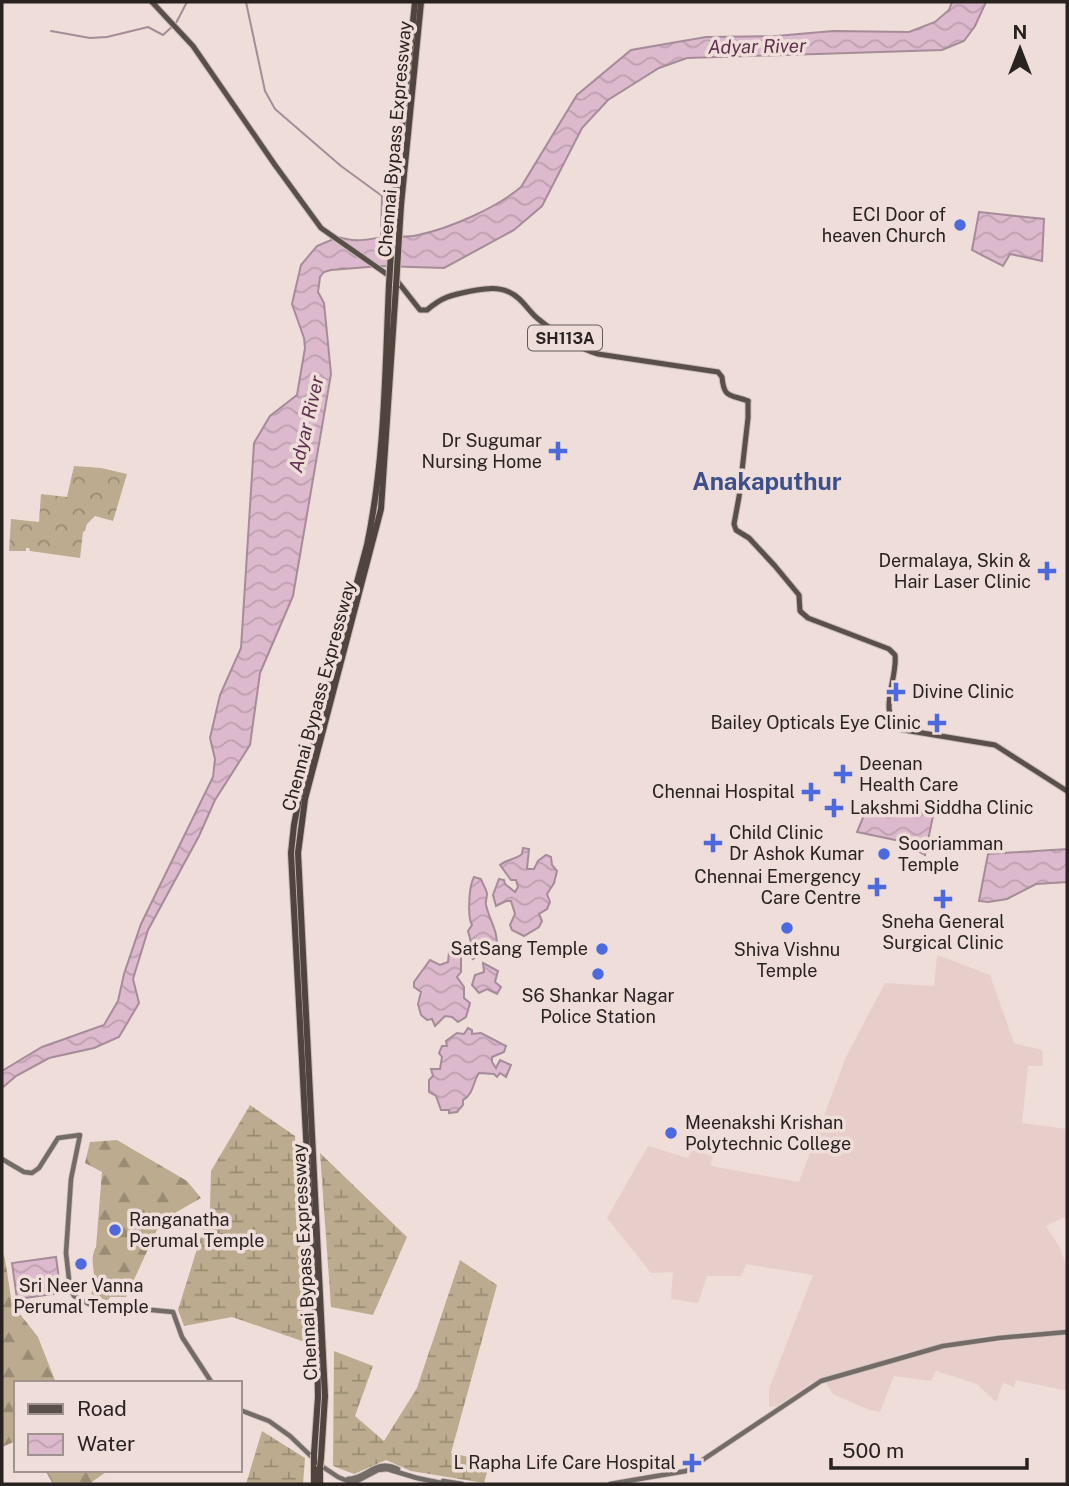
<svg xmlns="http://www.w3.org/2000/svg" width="1069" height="1486" viewBox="0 0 1069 1486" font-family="'Public Sans',sans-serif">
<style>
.built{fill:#e8ceca}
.forest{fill:url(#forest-firs)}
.wetland{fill:url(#wetland-marsh)}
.park{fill:url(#park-crowns)}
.water{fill:url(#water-waves);stroke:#a68c99;stroke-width:2}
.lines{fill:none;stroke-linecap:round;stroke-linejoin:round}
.stream{stroke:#a68c99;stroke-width:2}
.secondary-casing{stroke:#cabbb8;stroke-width:6}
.primary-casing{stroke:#cabbb8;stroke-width:7}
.trunk-casing{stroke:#cabbb8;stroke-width:8}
.secondary{stroke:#736b65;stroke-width:4.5}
.primary{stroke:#5a504a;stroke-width:5}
.trunk{stroke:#50453e;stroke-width:6}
.trunk-bridge-casing{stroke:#cabbb8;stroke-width:8;stroke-linecap:butt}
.trunk-bridge{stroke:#50453e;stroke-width:6}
.poi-dot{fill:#4c6ade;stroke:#eeddd9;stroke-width:2.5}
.labels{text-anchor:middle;stroke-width:7;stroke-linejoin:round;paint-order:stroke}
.shield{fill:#eeddd9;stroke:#635a58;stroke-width:2}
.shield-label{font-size:16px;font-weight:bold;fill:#282220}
.street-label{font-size:18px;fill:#282220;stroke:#eeddd9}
.poi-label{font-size:18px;fill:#282220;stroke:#eeddd9;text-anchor:end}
.water-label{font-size:19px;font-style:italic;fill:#5f314e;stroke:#eeddd9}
.district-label{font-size:24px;font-weight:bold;fill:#3d508b;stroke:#eeddd9}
</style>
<defs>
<pattern id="forest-firs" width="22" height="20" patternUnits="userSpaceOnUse" patternTransform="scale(1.75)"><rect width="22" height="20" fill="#bcab8e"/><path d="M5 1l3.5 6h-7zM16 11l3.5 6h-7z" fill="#998b74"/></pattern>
<pattern id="wetland-marsh" width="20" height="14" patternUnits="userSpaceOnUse" patternTransform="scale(1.75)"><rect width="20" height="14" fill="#bcab8e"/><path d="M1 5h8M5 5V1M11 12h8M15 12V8" fill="none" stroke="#998b74"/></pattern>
<pattern id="park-crowns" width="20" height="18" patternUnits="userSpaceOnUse" patternTransform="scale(1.75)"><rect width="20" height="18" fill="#bcab8e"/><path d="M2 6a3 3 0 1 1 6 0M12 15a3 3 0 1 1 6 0" fill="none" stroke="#998b74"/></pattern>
<pattern id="water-waves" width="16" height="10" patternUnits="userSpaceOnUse" patternTransform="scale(1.75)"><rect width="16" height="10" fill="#dcb9cd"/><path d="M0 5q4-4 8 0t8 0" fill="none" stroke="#bd9fb0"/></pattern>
</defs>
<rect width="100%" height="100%" fill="#eeddd9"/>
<g class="built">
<path d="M937 955 990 975 1014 1043 1042 1050 1043 1066H1028L1022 1123 1067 1129V1216L1046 1226 1060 1248 1067 1268V1329L986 1336 908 1352 811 1383 777 1406 769 1407V1389L813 1275 746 1264 741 1276H707L698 1303 671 1299 673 1272 651 1273 607 1218 648 1146 688 1158 691 1150 713 1156 710 1165 716 1167 799 1182 846 1057 885 983 934 986Z"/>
<path d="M1067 1334V1391L1016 1380 1014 1387 1003 1383 996 1402 977 1384 936 1371 931 1381 894 1376 880 1412 869 1410 833 1394 826 1383 944 1348Z"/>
</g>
<g class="forest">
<path d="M117 1140 187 1181 201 1198 161 1221 126 1297H110L108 1301 91 1294C100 1279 87 1262 96 1247L102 1172 85 1163 90 1142Z"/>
<path d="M2 1251 5 1259 12 1304 38 1337 56 1383H16V1441L2 1447Z"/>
<path d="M45 1470H109L89 1484H53Z"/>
</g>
<g class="wetland">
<path d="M250 1105 295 1136 305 1342 232 1317 184 1326 178 1310 210 1207 211 1171Z"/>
<path d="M320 1153 407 1237 373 1315 331 1307Z"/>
<path d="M460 1260 497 1285 451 1453 490 1462 484 1483 411 1471 386 1460 354 1474 333 1466 334 1351 373 1366 355 1416 384 1441 417 1388Z"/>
<path d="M262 1431 305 1458 303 1484H246Z"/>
</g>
<path class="park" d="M74 466 101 468 127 474 113 521 95 516 87 524 85 531 83 532 80 558 30 551 29 548H26V551H9L11 519 39 522 41 494 67 497Z"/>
<g class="water">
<path d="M952 2H986L975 26 964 41 942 50 687 58 659 68 608 100 582 128 542 206 514 230 444 268 381 266 331 270 324 272 320 277 318 292 324 303 331 374 293 596 260 673 250 745 215 800 199 836 148 930 133 979 139 1003 119 1037 94 1048 49 1058 16 1076 2 1088V1071L42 1047 104 1025 118 1001 124 974 141 924 213 777 215 759 210 738 220 695 241 648 254 443 270 416 297 395 305 348 304 338 292 304 301 265 317 246 338 237C358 243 366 239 386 237 396 236 408 238 418 235 451 228 496 208 521 187L577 95 631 50 706 37 776 36 833 31 909 32 935 22 949 10Z"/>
<path d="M979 212 1044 219 1042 261 1010 254 1003 266 972 250Z"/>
<path d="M869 803 896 806 933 816 925 855 900 841 857 832Z"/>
<path d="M523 848 529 849 527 869H534L538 861 546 855 551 857 552 865 557 871 554 883 547 894 550 902 547 909 539 914 542 921 539 927 524 936 512 930 510 925 515 914 511 901H506L496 906 493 895 499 879 504 880 505 884 515 892 518 887 516 880H511L500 865C507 859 515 860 522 854Z"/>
<path d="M1067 849V882L1036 884 1007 899 988 902 979 901 988 854Z"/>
<path d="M474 877 481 879C482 883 487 890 487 894 487 898 485 902 486 905 490 922 498 930 497 948L484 950 473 959 469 954 472 946 468 931 472 925C467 917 469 885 474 877Z"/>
<path d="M449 952H454L461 958V972L457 977 464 987V998L470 1003 466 1017 458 1022 452 1017 445 1016 435 1026 432 1019 427 1020 421 1015 418 1004 421 992 414 987V982L430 960 440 965 448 962Z"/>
<path d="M483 963 498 971 495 982 501 987 497 994 487 989 479 993 472 985 475 975 484 972Z"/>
<path d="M468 1028 472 1030V1034L481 1033 506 1046 504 1052 492 1057V1062L496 1068 500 1060 511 1065 506 1077 500 1073 497 1077 494 1074 479 1073C473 1081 474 1094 463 1100V1105L457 1112 449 1113V1110H441L436 1096 429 1092V1080L433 1076 431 1069H440L442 1057 439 1053 442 1046H447L446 1041 457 1033 464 1034Z"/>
<path d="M56 1257 61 1293 17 1299 12 1263Z"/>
</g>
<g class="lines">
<g class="stream">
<path d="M246 2 265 91 275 109 341 166 382 196 381 239"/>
<path d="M51 31 90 38 107 37 148 27 163 35 176 23 187 2"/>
</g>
<g class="secondary-casing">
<g id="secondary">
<path d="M2 1159 24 1172 32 1173 39 1168 58 1138 80 1135 71 1179 66 1253 70 1288 74 1296 89 1304 173 1312 182 1337 212 1383"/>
<path d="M240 1410 269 1421 290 1436 314 1459"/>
<path d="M320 1465 338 1477 350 1482 357 1481 378 1470 387 1469 417 1478 446 1484"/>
<path d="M348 1479C369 1478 374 1458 398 1469"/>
<path d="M443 1481 462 1484"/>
<path d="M610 1484 686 1471 821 1381 943 1346 999 1338 1067 1332"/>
</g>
</g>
<g class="primary-casing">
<g id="primary">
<path d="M152 2 193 46 275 165 321 228 398 282 420 310H427C442 297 451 295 471 291 484 289 496 286 509 292 521 297 527 309 537 318 555 333 575 347 598 354L718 372 722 377C724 399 730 394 748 401"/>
<path d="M748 401V418L739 497 734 524 736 530 749 538 775 566 799 595 800 611 808 618 889 649 895 655C898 678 878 710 898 729L995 745 1067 791"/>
</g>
</g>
<g class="trunk-casing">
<g id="trunk">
<path d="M394 205 415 2"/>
<path d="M401 205 421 2"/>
<path d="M314 1454 318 1397 317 1344 291 853 294 825 299 799 367 545C385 459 385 372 389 285"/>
<path d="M321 1458 325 1396 298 853 305 799 381 509 396 286"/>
<path d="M314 1484V1463"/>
<path d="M320 1484V1467"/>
</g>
</g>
<use href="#secondary" class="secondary"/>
<use href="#primary" class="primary"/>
<use href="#trunk" class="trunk"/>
<g class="trunk-bridge-casing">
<g id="trunk-bridge">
<path d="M389 285 394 205"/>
<path d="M396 286 401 205"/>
<path d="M314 1463V1454"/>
<path d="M320 1467 321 1458"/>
</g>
</g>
<use href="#trunk-bridge" class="trunk-bridge"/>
</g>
<g class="poi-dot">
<circle cx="960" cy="225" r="7"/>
<path d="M554.5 440.5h7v7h7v7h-7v7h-7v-7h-7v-7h7z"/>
<path d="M1043.5 560.5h7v7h7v7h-7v7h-7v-7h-7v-7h7z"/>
<path d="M892.5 681.5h7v7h7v7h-7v7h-7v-7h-7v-7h7z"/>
<path d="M933.5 712.5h7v7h7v7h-7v7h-7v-7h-7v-7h7z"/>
<path d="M839.5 763.5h7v7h7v7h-7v7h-7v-7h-7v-7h7z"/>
<path d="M807.5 781.5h7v7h7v7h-7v7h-7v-7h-7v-7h7z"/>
<path d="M830.5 797.5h7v7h7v7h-7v7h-7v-7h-7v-7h7z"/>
<path d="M709.5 832.5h7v7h7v7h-7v7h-7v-7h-7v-7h7z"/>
<circle cx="884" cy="854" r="7"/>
<path d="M873.5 876.5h7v7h7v7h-7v7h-7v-7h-7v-7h7z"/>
<path d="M939.5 888.5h7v7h7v7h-7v7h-7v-7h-7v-7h7z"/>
<circle cx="787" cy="928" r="7"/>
<circle cx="602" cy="949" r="7"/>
<circle cx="598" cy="974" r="7"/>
<circle cx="671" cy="1133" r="7"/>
<circle cx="115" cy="1230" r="7"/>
<circle cx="81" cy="1264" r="7"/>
<path d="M688.5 1452.5h7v7h7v7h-7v7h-7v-7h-7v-7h7z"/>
</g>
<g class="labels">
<rect class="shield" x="528" y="325.5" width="74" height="25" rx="5"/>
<g class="shield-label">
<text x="565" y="344">SH113A</text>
</g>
<g class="street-label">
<text transform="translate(395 139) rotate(-85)" y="6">Chennai Bypass Expressway</text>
<text transform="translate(319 696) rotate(-75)" y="6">Chennai Bypass Expressway</text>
<text transform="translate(305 1262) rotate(-93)" y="6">Chennai Bypass Expressway</text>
</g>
<g class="poi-label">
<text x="946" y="221">ECI Door of<tspan x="946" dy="21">heaven Church</tspan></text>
<text x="542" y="447">Dr Sugumar<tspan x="542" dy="21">Nursing Home</tspan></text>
<text x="1031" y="567">Dermalaya, Skin &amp;<tspan x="1031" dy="21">Hair Laser Clinic</tspan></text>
<text x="912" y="698" text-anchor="start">Divine Clinic</text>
<text x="921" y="729">Bailey Opticals Eye Clinic</text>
<text x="859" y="770" text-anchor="start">Deenan<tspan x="859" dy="21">Health Care</tspan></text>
<text x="795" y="798">Chennai Hospital</text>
<text x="850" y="814" text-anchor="start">Lakshmi Siddha Clinic</text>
<text x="729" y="839" text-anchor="start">Child Clinic<tspan x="729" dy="21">Dr Ashok Kumar</tspan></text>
<text x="898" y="850" text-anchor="start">Sooriamman<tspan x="898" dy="21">Temple</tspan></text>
<text x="861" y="883">Chennai Emergency<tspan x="861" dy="21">Care Centre</tspan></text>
<text x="943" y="928" text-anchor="middle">Sneha General<tspan x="943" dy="21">Surgical Clinic</tspan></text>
<text x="588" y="955">SatSang Temple</text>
<text x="787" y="956" text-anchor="middle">Shiva Vishnu<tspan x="787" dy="21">Temple</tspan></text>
<text x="598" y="1002" text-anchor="middle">S6 Shankar Nagar<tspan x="598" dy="21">Police Station</tspan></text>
<text x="685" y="1129" text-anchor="start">Meenakshi Krishan<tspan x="685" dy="21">Polytechnic College</tspan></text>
<text x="129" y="1226" text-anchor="start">Ranganatha<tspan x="129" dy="21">Perumal Temple</tspan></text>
<text x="81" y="1292" text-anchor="middle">Sri Neer Vanna<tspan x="81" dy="21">Perumal Temple</tspan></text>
<text x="676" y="1469">L Rapha Life Care Hospital</text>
</g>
<g class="water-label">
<text transform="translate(757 46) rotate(-1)" y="7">Adyar River</text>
<text transform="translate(306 424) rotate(-77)" y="7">Adyar River</text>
</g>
<g class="district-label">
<text x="767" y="490">Anakaputhur</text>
</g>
</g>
<rect width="1069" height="1486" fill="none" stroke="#282220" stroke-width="7"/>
<rect x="14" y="1381" width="228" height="91" fill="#eeddd9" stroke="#9f928f" stroke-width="2"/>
<rect x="28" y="1404" width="35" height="10" fill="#5a504a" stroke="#9f928f" stroke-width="2"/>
<text x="77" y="1416" font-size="21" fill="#282220">Road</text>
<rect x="28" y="1434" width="35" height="21" fill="url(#water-waves)" stroke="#9f928f" stroke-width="2"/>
<text x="77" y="1451" font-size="21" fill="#282220">Water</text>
<g transform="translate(1020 49)" stroke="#eeddd9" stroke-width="5" paint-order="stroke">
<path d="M0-5L12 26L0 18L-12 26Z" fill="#282220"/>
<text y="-10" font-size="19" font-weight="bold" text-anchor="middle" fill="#282220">N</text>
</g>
<path d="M831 1458v10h196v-10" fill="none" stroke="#282220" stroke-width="3.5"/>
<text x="842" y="1458" font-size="21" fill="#282220" stroke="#eeddd9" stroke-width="5" paint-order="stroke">500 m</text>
</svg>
